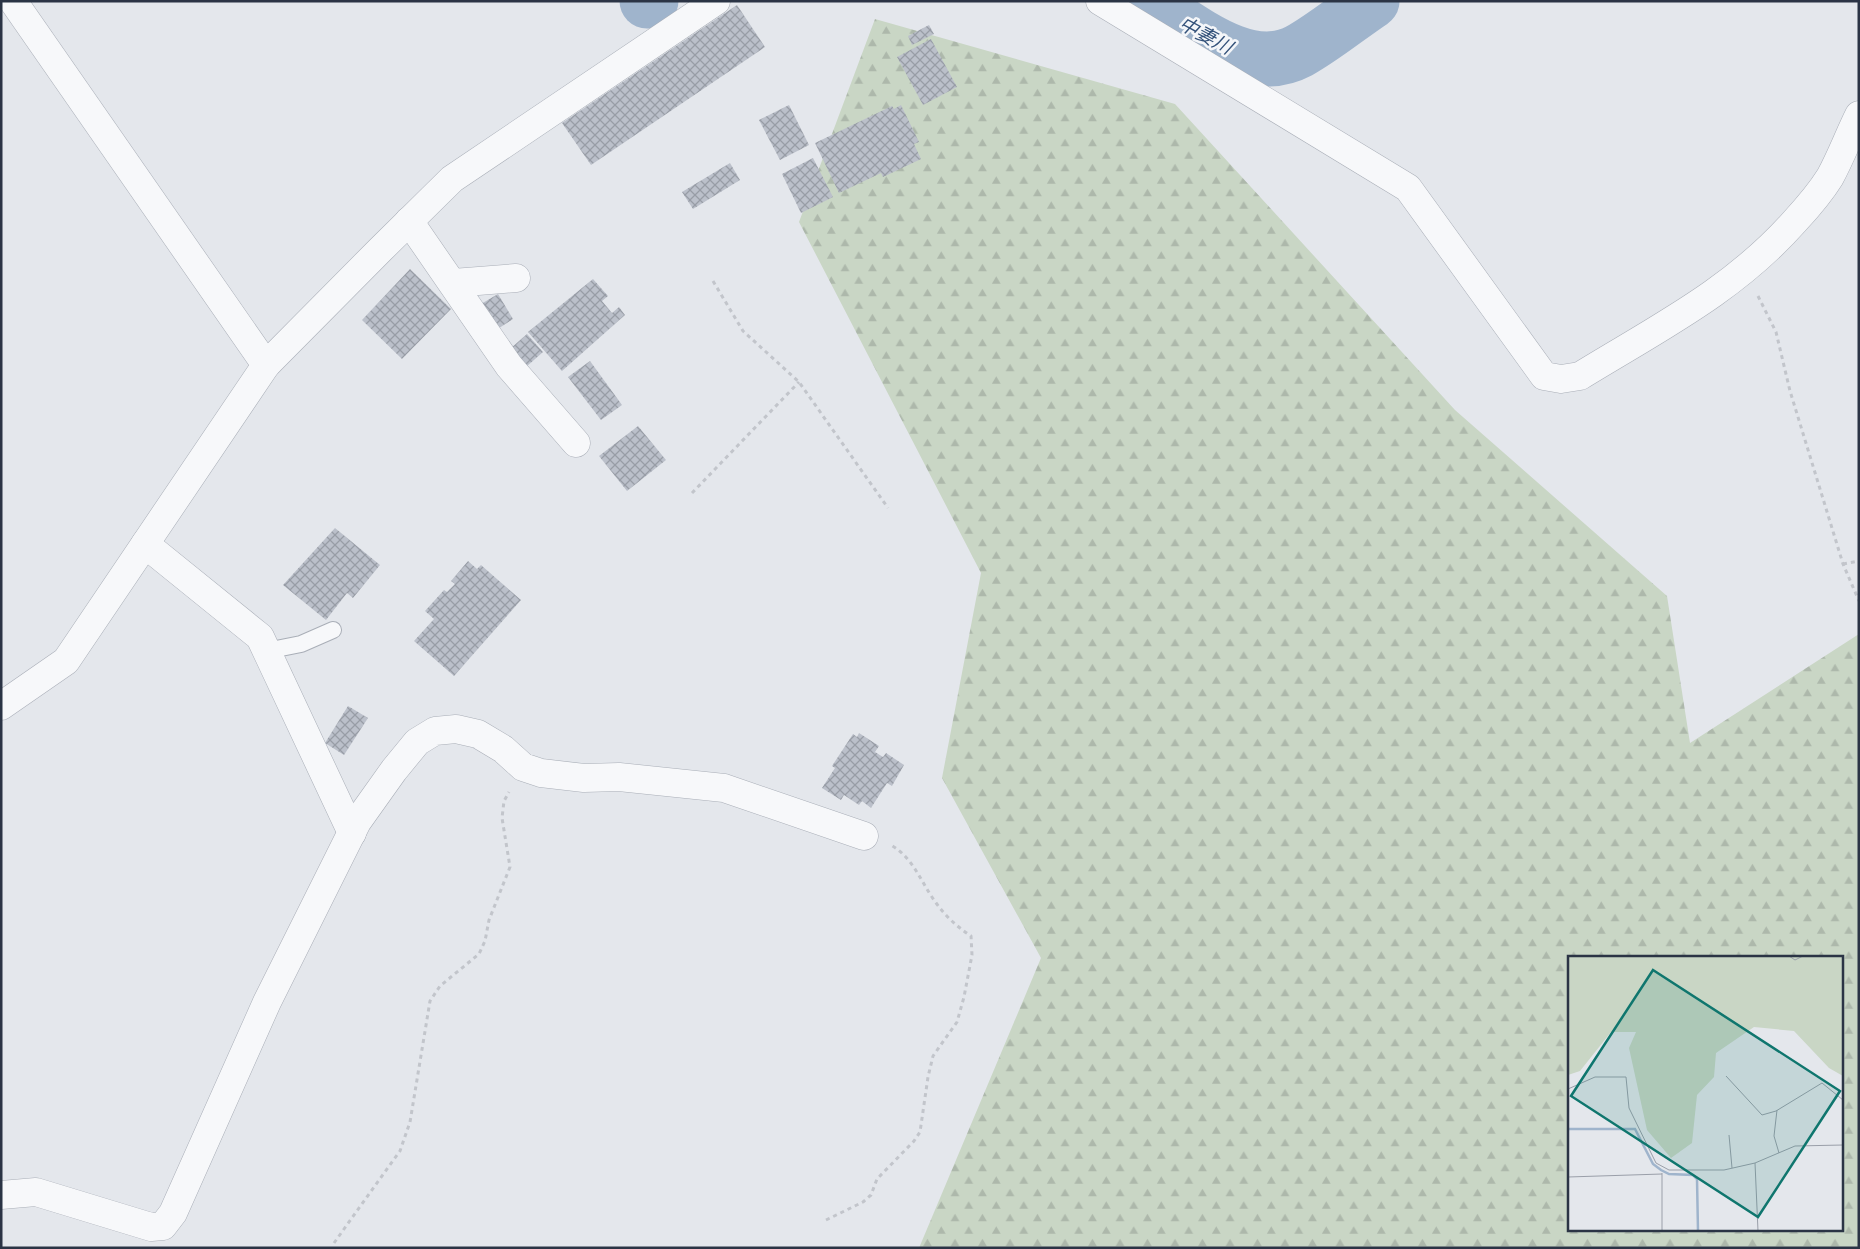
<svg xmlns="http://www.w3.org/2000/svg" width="1860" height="1249" viewBox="0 0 1860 1249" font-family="Raleway,'Noto Sans JP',sans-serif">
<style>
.forest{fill:url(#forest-firs);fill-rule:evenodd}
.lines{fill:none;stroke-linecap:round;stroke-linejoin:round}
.river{stroke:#9fb4cc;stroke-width:55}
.building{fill:url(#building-cross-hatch)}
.lane-casing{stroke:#a9aeb7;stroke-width:18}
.street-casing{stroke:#a9aeb7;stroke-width:29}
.path{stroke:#c2c5cb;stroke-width:3;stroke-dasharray:4 4;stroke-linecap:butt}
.lane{stroke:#f7f8fa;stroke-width:16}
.street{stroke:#f7f8fa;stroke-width:28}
.labels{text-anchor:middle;stroke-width:5;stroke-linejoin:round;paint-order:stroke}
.water-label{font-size:19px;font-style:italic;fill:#34527a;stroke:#f4f6f9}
.inset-river{fill:none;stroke:#9fb4cc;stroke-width:2.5}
.inset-road{fill:none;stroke:#9a9fa9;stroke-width:1}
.view{fill:#0f766e;fill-opacity:0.15;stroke:#0f766e;stroke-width:2.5}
.inset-edge{fill:none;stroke:#2b3445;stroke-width:2.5}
</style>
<defs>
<pattern id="forest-firs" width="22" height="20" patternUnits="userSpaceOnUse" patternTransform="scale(1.25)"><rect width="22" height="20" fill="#c9d6c5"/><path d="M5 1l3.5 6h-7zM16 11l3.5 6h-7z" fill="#adb8ab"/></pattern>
<pattern id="building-cross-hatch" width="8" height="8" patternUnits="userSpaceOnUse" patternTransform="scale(1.25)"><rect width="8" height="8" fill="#bbc0ca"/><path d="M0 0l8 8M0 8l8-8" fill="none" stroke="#989da6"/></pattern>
</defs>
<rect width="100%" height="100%" fill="#e4e7ec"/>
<path class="forest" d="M875 19 1175 104 1455 410 1667 596 1690 743 1859 634V1248H919L1041 958 942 778 981 573 799 222ZM1569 958H1841V1230H1569Z"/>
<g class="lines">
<g class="river">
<path d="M647 1H651"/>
<path d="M1146 1C1189 27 1247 79 1299 51 1324 37 1348 17 1372 1"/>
</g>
</g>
<g class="building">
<path d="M737 5 765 47 591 165 562 123Z"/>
<path d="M929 25 934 34 912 45 908 36Z"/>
<path d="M931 39 957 87 923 105 897 57Z"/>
<path d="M789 105 809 145 780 160 759 120Z"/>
<path d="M901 105 919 142 914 144 921 159 883 177 881 173 839 193 815 143 892 106 894 109Z"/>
<path d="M813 158 833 197 801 213 782 174Z"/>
<path d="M730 163 740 180 693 209 682 192Z"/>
<path d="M410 269 451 309 402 359 362 320Z"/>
<path d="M593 279 608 296 602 301 612 313 619 307 625 315 562 371 528 332Z"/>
<path d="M498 294 513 319 496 330 481 304Z"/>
<path d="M527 334 543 352 526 367 510 349Z"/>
<path d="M590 361 622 405 601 420 568 377Z"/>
<path d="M638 426 666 460 627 491 599 456Z"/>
<path d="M335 528 380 565 353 598 347 593 326 620 283 585Z"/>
<path d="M468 561 477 569 481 565 521 600 454 676 414 641 434 619 425 611 444 590 447 592 455 584 451 581Z"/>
<path d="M348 706 368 718 344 755 325 743Z"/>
<path d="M859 733 879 746 875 752 883 757 886 753 904 765 892 786 887 783 871 808 862 801 859 805 844 795 841 800 822 788 835 768 832 766 853 734 857 737Z"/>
</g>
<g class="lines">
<g class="lane-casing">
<path id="lane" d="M266 651 301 644 333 630"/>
</g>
<g class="street-casing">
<g id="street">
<path d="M13 1 266 365"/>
<path d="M1100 1 1408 188 1544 376 1561 379 1580 376C1658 328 1733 291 1795 221 1807 208 1820 193 1830 177 1841 157 1849 135 1859 115"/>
<path d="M409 221 509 366 576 443"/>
<path d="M453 283 516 278"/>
<path d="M145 544 260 637 352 833"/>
<path d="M1 706 66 661 266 365 380 250 452 179 716 1"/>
<path d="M1 1195 36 1192 151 1227 163 1226 173 1213 267 1002 357 822 394 770 417 742 435 731 456 729 478 734 503 749 523 767 541 773 584 778 619 777 724 788 864 836"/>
</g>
</g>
<g class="path">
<path d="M713 281 743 331 799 382 888 508"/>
<path d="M1758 296 1776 332 1790 391 1843 564 1859 601"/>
<path d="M692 493 799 382"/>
<path d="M1843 564 1859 561"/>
<path d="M826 1220 863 1202 871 1195 877 1179 914 1141 920 1132 928 1077 933 1056 957 1022 964 997 972 955 971 936C956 926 944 915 934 900 920 880 913 858 891 845"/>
<path d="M334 1243 400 1151 410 1122 430 1001 440 986 479 954 485 941 489 920 510 867 502 818 504 801 509 792"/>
</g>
<use href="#lane" class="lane"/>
<use href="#street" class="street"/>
</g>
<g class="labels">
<g class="water-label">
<text transform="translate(1206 35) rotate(28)" y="7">中妻川</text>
</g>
</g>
<g transform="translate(1568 956)">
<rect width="275" height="275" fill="#e4e7ec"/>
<path d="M0 0H275V120L261 112 226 75 186 71 148 97 146 121 129 139 124 187 103 202 79 174 61 92 68 76H43L12 115 0 119Z" fill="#c9d6c5"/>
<path class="inset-river" d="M0 173H67L85 208 93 214 101 218 125 219 129 223 130 275"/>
<path class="inset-road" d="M221 0 227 4 235 0M158 120 194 159 208 155 254 127 275 144M0 133 27 121H58L61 152 88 207 101 214H156L187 207 227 190 275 189M209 154 206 180 211 197M161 179 164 212M187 207 190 275M0 221 94 218M94 275V217"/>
<path class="view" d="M85 14 272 135 190 261 3 140Z"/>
<rect width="275" height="275" class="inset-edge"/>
</g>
<rect width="1860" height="1249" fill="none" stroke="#2b3445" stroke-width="5"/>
</svg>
